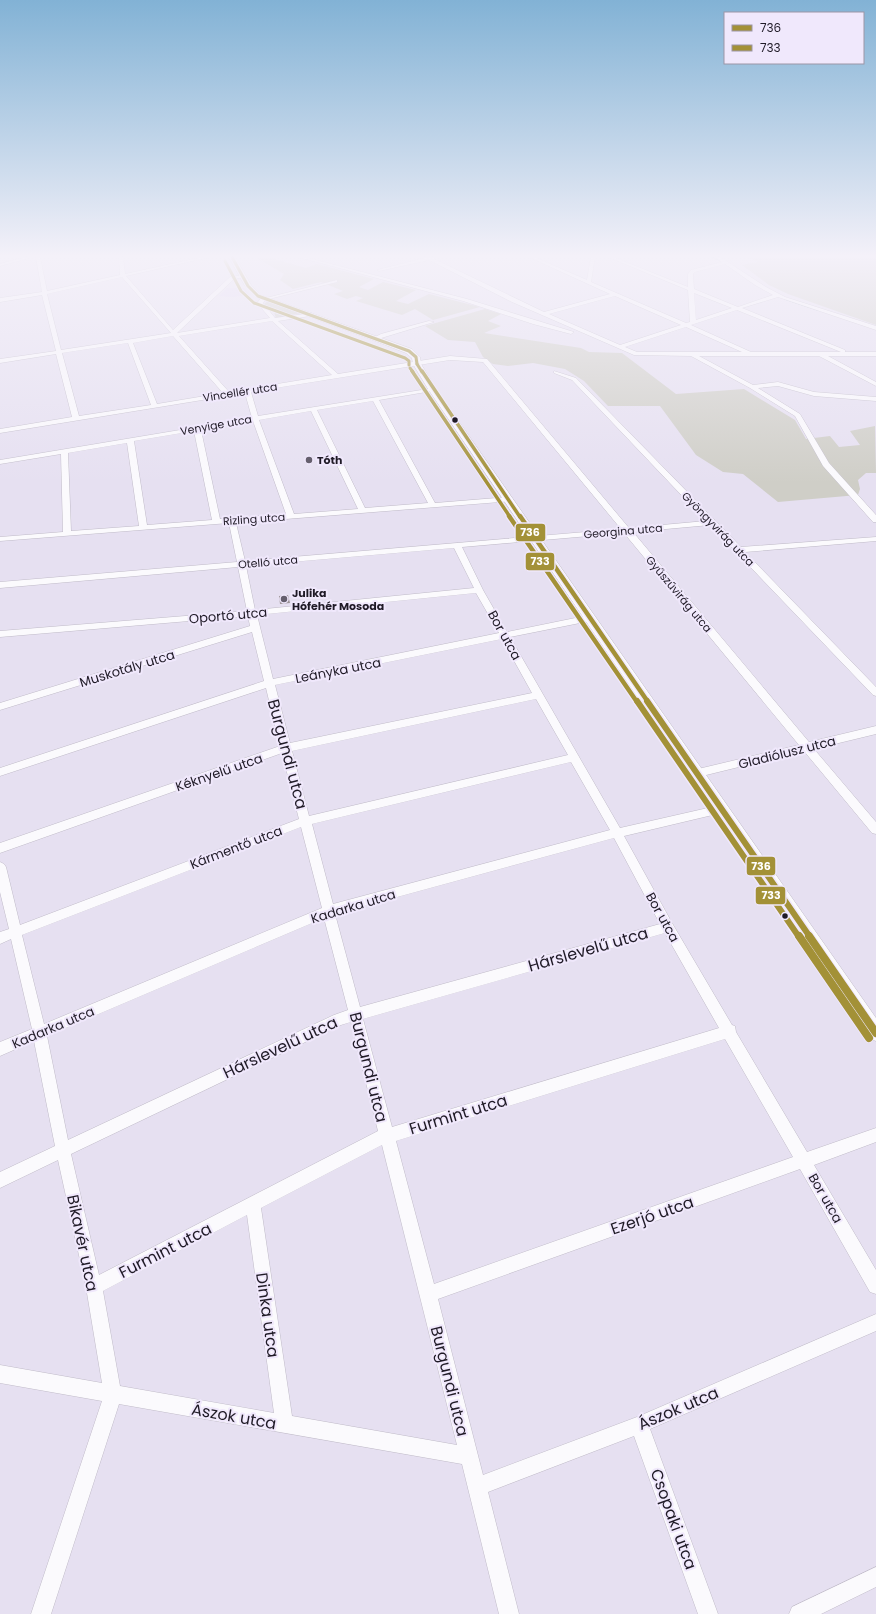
<svg xmlns="http://www.w3.org/2000/svg" width="876" height="1614" viewBox="0 0 876 1614" font-family="Poppins,sans-serif">
<style>
.built{fill:#e0d5f2}
.green{fill:#cfcec7}
.lines{fill:none;stroke-linecap:round;stroke-linejoin:round}
.stream{stroke:#89afb8;stroke-width:1.5}
.building{fill:#9e9598}
.minor-casing{stroke:#c0bbc8;stroke-width:1}
.tertiary-casing{stroke:#c0bbc8;stroke-width:1}
.minor{fill:#fbfafd;fill-rule:evenodd}
.tertiary{fill:#fbfafd;fill-rule:evenodd}
.bus-1-far4-casing{stroke:#f0e8fc;stroke-width:4.5}
.bus-1-far3-casing{stroke:#f0e8fc;stroke-width:5.5}
.bus-1-far2-casing{stroke:#f0e8fc;stroke-width:7}
.bus-1-far1-casing{stroke:#f0e8fc;stroke-width:9}
.bus-1-casing{stroke:#f0e8fc;stroke-width:10}
.bus-2-far4-casing{stroke:#f0e8fc;stroke-width:4.5}
.bus-2-far3-casing{stroke:#f0e8fc;stroke-width:5.5}
.bus-2-far2-casing{stroke:#f0e8fc;stroke-width:7}
.bus-2-far1-casing{stroke:#f0e8fc;stroke-width:9}
.bus-2-casing{stroke:#f0e8fc;stroke-width:10}
.bus-1-far4{stroke:#a39137;stroke-width:3}
.bus-1-far3{stroke:#a39137;stroke-width:3.5}
.bus-1-far2{stroke:#a39137;stroke-width:4.5}
.bus-1-far1{stroke:#a39137;stroke-width:6}
.bus-1{stroke:#a39137;stroke-width:8}
.bus-2-far4{stroke:#a39137;stroke-width:3}
.bus-2-far3{stroke:#a39137;stroke-width:3.5}
.bus-2-far2{stroke:#a39137;stroke-width:4.5}
.bus-2-far1{stroke:#a39137;stroke-width:6}
.bus-2{stroke:#a39137;stroke-width:8}
.bus-dot{fill:#1f1a26;stroke:#f0e8fc;stroke-width:1.5}
.poi-dot{fill:#655f6d;stroke:#f0e8fc;stroke-width:1.5}
.labels{text-anchor:middle;stroke-width:4;stroke-linejoin:round;paint-order:stroke}
.far-street-label{font-size:11px;fill:#1f1a26;stroke:#f0e8fc}
.far-poi-label{font-size:11px;font-weight:bold;fill:#1f1a26;stroke:#f0e8fc;text-anchor:start}
.street-label{font-size:13px;fill:#1f1a26;stroke:#f0e8fc}
.near-street-label{font-size:16px;fill:#1f1a26;stroke:#f0e8fc}
.line-badge{stroke:#f0e8fc;stroke-width:1.5}
.badge-label{font-size:11px;text-anchor:middle;font-weight:bold;fill:#fff}
</style>
<rect width="100%" height="100%" fill="#e6e0f1"/>
<path class="built" d="M227 288H245L249 295 233 297 219 296Z"/>
<g class="green">
<path d="M267 257 306 268 317 264 374 279 359 287 368 290 383 282 416 290 396 301 408 304 429 294 480 307 433 320 415 309 402 315 356 301 363 298 356 296 347 299 334 294 343 291 321 282 293 289 280 280 284 274 259 259Z"/>
<path d="M747 257H876V325L788 294 769 285 742 265 758 262Z"/>
<path d="M268 301 301 313 276 318 274 312H271L264 304Z"/>
<path d="M485 309 501 314 488 321 501 326 484 333 581 348 589 352 622 353 676 394 744 389 795 420 806 439 830 436 839 447 860 445 850 431 875 426 876 473H866L858 480 860 489 858 495 778 502 743 474 723 472 696 455 660 406H608L584 381 565 369 533 363 508 366 493 364 483 357 475 342 448 340 425 326Z"/>
</g>
<g class="lines">
<g class="stream">
<path d="M712 257 721 261"/>
<path d="M785 299 818 310"/>
</g>
</g>
<path class="building" d="M288 595 290 603 280 604 279 596Z"/>
<g class="lines">
<g class="minor-casing">
<g id="minor">
<path d="M26 257H32L0 266V264Z"/>
<path d="M36 257H40L47 291 120 275 119 257H123L125 274 203 257H210L126 276 173 330 230 277 244 275V277L234 279 177 333 270 318 257 303 262 297 266 298 337 280V282L265 300 263 303 275 318 312 313 310 316 278 321 338 374 450 356 487 359 629 528 706 521 572 380 554 373V371L576 378 741 547 876 537V541L745 552 876 687V696L873 695 710 525 633 532 809 742 876 726V734L814 749 876 822V834L872 833 804 751 698 777 694 776 693 773 694 770 698 769 799 745 624 533 462 547 483 590 507 632 590 615 594 618 590 621 510 637 620 828 721 805 725 806 727 809 725 812 721 813 624 836 672 923 732 1025 735 1026 736 1032 807 1152 876 1128V1142L814 1165 876 1270V1294L870 1292 800 1169 438 1299 483 1475 637 1417 876 1314V1331L650 1429 718 1614H698L634 1436 488 1492 519 1614H499L462 1464 119 1404 51 1614H31L102 1401 0 1383V1365L102 1383 86 1287 58 1160 0 1188V1172L55 1146 34 1041 0 1056V1042L32 1029 11 939 0 944V932L9 929 0 892V862L4 864 6 867 20 925 299 819 282 753 0 853V843L280 746 266 688 0 776V768L264 681 252 632 0 710V703L250 626 248 616 0 637V631L247 611 238 567 0 588V582L237 562 229 523 0 541V537L63 532 61 454 0 464V460L252 418 245 393 0 433V429L72 417 56 354 0 363V359L56 351 42 295 0 302V298L42 292ZM122 277 171 333 61 350 47 294ZM272 321 332 375 229 392 179 336ZM173 336 223 393 157 404 133 343ZM128 343 151 405 79 416 62 353ZM450 360 483 362 621 529 245 561 236 523 512 501 513 499 509 497 435 503 379 400 432 391 434 390V388L258 416 251 392ZM373 401 428 503 365 508 317 410ZM311 411 358 509 294 514 259 420ZM253 421 286 514 220 519 201 430ZM194 431 212 520 147 525 134 441ZM127 443 139 526 71 531 68 453ZM454 548 474 588 255 610 246 566ZM476 593 499 633 273 679 257 615ZM502 639 532 693 290 743 275 685ZM536 699 568 755 309 816 292 751ZM571 762 610 830 333 904 312 824ZM301 827 322 908 44 1024 22 935ZM614 838 660 924 360 1007 335 914ZM324 918 348 1010 334 1015 68 1140 47 1036ZM665 933 719 1028 392 1127 363 1019ZM351 1022 378 1131 99 1275 71 1154 341 1025ZM725 1039 793 1157 434 1284 396 1141ZM382 1145 457 1445 292 1416 261 1208ZM247 1215 274 1413 120 1386 103 1291Z"/>
<path d="M298 257H304L467 299 574 332 571 334 533 324 463 301Z"/>
<path d="M424 257H436L434 259 544 312 610 294 529 257H534L587 280 591 257H595L591 282 686 323 690 322 688 290 608 257H613L688 287V274L691 270 722 262 715 257H720L766 287 785 297 876 326V330L778 297 742 308 845 350V352H876V356H828L876 382V386L819 356H699L753 385 778 382 814 392 876 397V401L814 396 778 386 758 388 800 414 829 463 876 515V522H873L823 466 795 416 750 388 691 356 634 355 512 302 429 260 379 271 377 270 425 258ZM725 264 755 285 773 295 738 307 694 289 693 274 695 272ZM694 293 732 308 696 320ZM615 296 681 325 620 345 549 314ZM737 310 841 352H751L691 325ZM686 327 742 352H637L625 347Z"/>
<path d="M429 321 434 322 378 339 373 338 381 334Z"/>
<path d="M876 1567V1587L821 1614H789L792 1607Z"/>
</g>
</g>
<g class="tertiary-casing">
<path id="tertiary" d="M229 257H235L251 285 260 295 412 349 420 357 421 364 436 389 876 1018V1041L870 1039 428 389 413 364 412 358 406 353 373 340 256 297 245 286Z"/>
</g>
<use href="#minor" class="minor"/>
<use href="#tertiary" class="tertiary"/>
<g class="bus-1-far4-casing">
<g id="bus-1-far4">
<path d="M232 257 248 286 258 296 409 351 416 357 417 364"/>
<path d="M417 364 422 372"/>
</g>
</g>
<g class="bus-1-far3-casing">
<path id="bus-1-far3" d="M422 371 520 517"/>
</g>
<g class="bus-1-far2-casing">
<path id="bus-1-far2" d="M520 516 648 702"/>
</g>
<g class="bus-1-far1-casing">
<path id="bus-1-far1" d="M647 701 810 937"/>
</g>
<g class="bus-1-casing">
<path id="bus-1" d="M809 936 876 1033"/>
</g>
<g class="bus-2-far4-casing">
<g id="bus-2-far4">
<path d="M225 261 241 291 254 303 405 358 409 361V365"/>
<path d="M410 368 413 372"/>
</g>
</g>
<g class="bus-2-far3-casing">
<path id="bus-2-far3" d="M412 371 510 517"/>
</g>
<g class="bus-2-far2-casing">
<path id="bus-2-far2" d="M509 516 637 702"/>
</g>
<g class="bus-2-far1-casing">
<path id="bus-2-far1" d="M637 701 799 937"/>
</g>
<g class="bus-2-casing">
<path id="bus-2" d="M799 936 869 1038"/>
</g>
<use href="#bus-1-far4" class="bus-1-far4"/>
<use href="#bus-1-far3" class="bus-1-far3"/>
<use href="#bus-1-far2" class="bus-1-far2"/>
<use href="#bus-1-far1" class="bus-1-far1"/>
<use href="#bus-1" class="bus-1"/>
<use href="#bus-2-far4" class="bus-2-far4"/>
<use href="#bus-2-far3" class="bus-2-far3"/>
<use href="#bus-2-far2" class="bus-2-far2"/>
<use href="#bus-2-far1" class="bus-2-far1"/>
<use href="#bus-2" class="bus-2"/>
</g>
<linearGradient id="sky" x2="0" y2="1"><stop stop-color="#82b2d5"/><stop offset="0.53" stop-color="#f4f1f9"/><stop offset="1" stop-color="#f4f1f9" stop-opacity="0"/></linearGradient>
<rect width="876" height="483" fill="url(#sky)"/>
<g class="bus-dot">
<circle cx="455" cy="420" r="3.5"/>
<circle cx="785" cy="916" r="3.5"/>
</g>
<g class="poi-dot">
<circle cx="309" cy="460" r="4"/>
<circle cx="284" cy="599" r="4"/>
</g>
<g class="labels">
<g class="far-street-label">
<text transform="translate(240 392) rotate(-9)" y="4">Vincellér utca</text>
<text transform="translate(216 425) rotate(-10)" y="4">Venyige utca</text>
<text transform="translate(254 519) rotate(-4)" y="4">Rizling utca</text>
<text transform="translate(718 529) rotate(46)" y="4">Gyöngyvirág utca</text>
<text transform="translate(623 531) rotate(-5)" y="4">Georgina utca</text>
<text transform="translate(268 562) rotate(-5)" y="4">Otelló utca</text>
<text transform="translate(679 594) rotate(50)" y="4">Gyűszűvirág utca</text>
</g>
<g class="far-poi-label">
<text x="317" y="464">Tóth</text>
<text x="292" y="597">Julika<tspan x="292" dy="13">Hófehér Mosoda</tspan></text>
</g>
<g class="street-label">
<text transform="translate(228 615) rotate(-5)" y="5">Oportó utca</text>
<text transform="translate(505 635) rotate(61)" y="5">Bor utca</text>
<text transform="translate(127 668) rotate(-17)" y="5">Muskotály utca</text>
<text transform="translate(338 670) rotate(-11)" y="5">Leányka utca</text>
<text transform="translate(787 752) rotate(-14)" y="5">Gladiólusz utca</text>
<text transform="translate(219 772) rotate(-19)" y="5">Kéknyelű utca</text>
<text transform="translate(236 847) rotate(-21)" y="5">Kármentő utca</text>
<text transform="translate(353 906) rotate(-17)" y="5">Kadarka utca</text>
<text transform="translate(663 917) rotate(61)" y="5">Bor utca</text>
<text transform="translate(53 1027) rotate(-23)" y="5">Kadarka utca</text>
<text transform="translate(826 1198) rotate(60)" y="5">Bor utca</text>
</g>
<g class="near-street-label">
<text transform="translate(288 754) rotate(75)" y="6">Burgundi utca</text>
<text transform="translate(588 949) rotate(-16)" y="6">Hárslevelű utca</text>
<text transform="translate(280 1047) rotate(-25)" y="6">Hárslevelű utca</text>
<text transform="translate(369 1067) rotate(76)" y="6">Burgundi utca</text>
<text transform="translate(458 1114) rotate(-17)" y="6">Furmint utca</text>
<text transform="translate(652 1215) rotate(-19)" y="6">Ezerjó utca</text>
<text transform="translate(83 1243) rotate(78)" y="6">Bikavér utca</text>
<text transform="translate(165 1250) rotate(-27)" y="6">Furmint utca</text>
<text transform="translate(268 1315) rotate(82)" y="6">Dinka utca</text>
<text transform="translate(450 1381) rotate(76)" y="6">Burgundi utca</text>
<text transform="translate(678 1408) rotate(-23)" y="6">Ászok utca</text>
<text transform="translate(234 1416) rotate(10)" y="6">Ászok utca</text>
<text transform="translate(674 1519) rotate(70)" y="6">Csopaki utca</text>
</g>
</g>
<g class="line-badge">
<rect x="515" y="523" width="31" height="19" rx="4" fill="#a39137"/>
<rect x="525" y="552" width="30" height="19" rx="4" fill="#a39137"/>
<rect x="746" y="856" width="30" height="20" rx="4" fill="#a39137"/>
<rect x="755" y="886" width="31" height="19" rx="4" fill="#a39137"/>
</g>
<g class="badge-label">
<text x="530" y="536">736</text>
<text x="540" y="565">733</text>
<text x="761" y="870">736</text>
<text x="771" y="899">733</text>
</g>
<rect x="724" y="12" width="140" height="52" fill="#f0e8fc" stroke="#9c96a6"/>
<rect x="732" y="25" width="20" height="6" fill="#a39137" stroke="#9c96a6"/>
<text x="760" y="32" font-size="12" fill="#1f1a26">736</text>
<rect x="732" y="45" width="20" height="6" fill="#a39137" stroke="#9c96a6"/>
<text x="760" y="52" font-size="12" fill="#1f1a26">733</text>
</svg>
